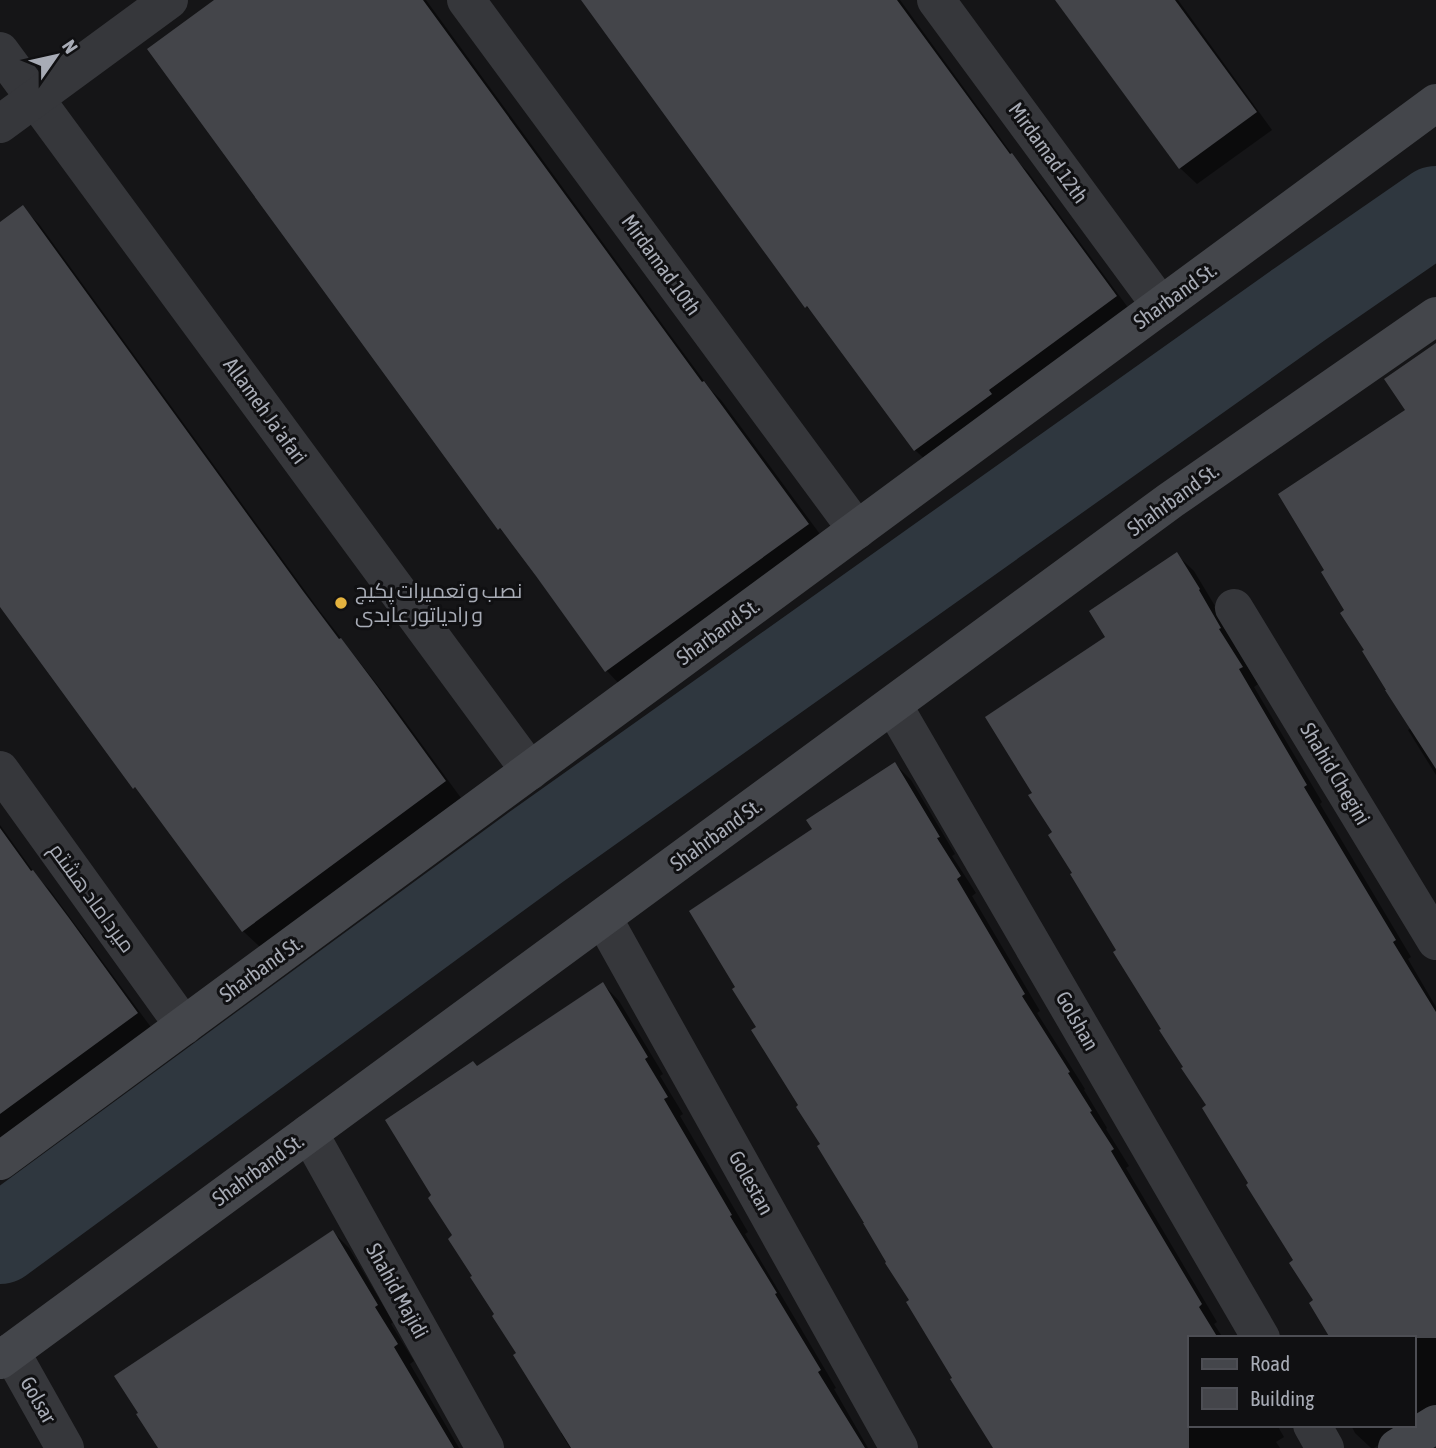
<svg xmlns="http://www.w3.org/2000/svg" width="1436" height="1448" viewBox="0 0 1436 1448" font-family="'Asap Condensed',Cairo,sans-serif">
<style>
.shadow{fill:#0007}
.lines{fill:none;stroke-linecap:round;stroke-linejoin:round}
.river{stroke:#2f373f;stroke-width:88}
.building{fill:#44454a}
.street{stroke:#36373b;stroke-width:38}
.secondary{stroke:#44464b;stroke-width:38}
.poi-dot{fill:#e5b33f;stroke:#101012;stroke-width:2.5}
.labels{text-anchor:middle;stroke-width:6;stroke-linejoin:round;paint-order:stroke}
.street-label{font-size:21px;fill:#a8acb6;stroke:#101012}
.poi-label{font-size:21px;fill:#a8acb6;stroke:#101012;text-anchor:start}
</style>
<rect width="100%" height="100%" fill="#151517"/>
<g class="shadow">
<path d="M217 0H426L668 332 710 389 721 400 825 541 623 688 607 671 511 540 499 528Z"/>
<path d="M583 0H900L1017 161 1028 172 1132 313 932 466 915 450 818 318 807 307Z"/>
<path d="M1058 0H1178L1272 130 1197 184 1180 168Z"/>
<path d="M22 208 39 224 319 610 393 705 461 798 260 947 243 931 146 798 135 787 0 603V224Z"/>
<path d="M1436 345V775L1408 730 1411 728 1347 611 1407 411Z"/>
<path d="M1177 555 1194 571 1215 606 1214 607 1236 645 1235 646 1258 684 1254 687 1322 802 1320 804 1411 957 1408 959 1436 1007V1409L1413 1423V1338L1316 1300 1296 1261 1074 873 1034 793 1107 638Z"/>
<path d="M895 764 911 780 955 854 952 856 976 893 972 896 1040 1011 1037 1013 1085 1089 1084 1090 1107 1128 1106 1129 1129 1166 1126 1168 1217 1322 1214 1324 1223 1338H1189V1425H1277L1284 1437 1276 1442 1280 1448H995L800 1106 759 1027 815 830Z"/>
<path d="M0 825 38 878 49 889 153 1030 0 1143Z"/>
<path d="M603 984 619 1001 663 1074 660 1076 683 1114 680 1116 748 1232 745 1234 836 1388 834 1389 868 1448H570L561 1433 563 1432 474 1276 455 1236 478 1068Z"/>
<path d="M333 1232 349 1248 393 1322 391 1324 414 1361 410 1364 459 1448H160Z"/>
<path d="M1351 1425H1410L1374 1448H1371L1355 1433Z"/>
</g>
<g class="lines">
<path class="river" d="M0 1240 536 847 1300 304 1436 210"/>
</g>
<g class="building">
<path d="M214 0H423L702 382 704 381 809 524 605 672 536 576 500 528 498 530 147 49Z"/>
<path d="M581 0H897L1010 154 1012 153 1117 296 989 390 992 394 914 451 807 306 805 308Z"/>
<path d="M1055 0H1175L1257 112 1179 169Z"/>
<path d="M23 205 303 591 339 639 341 638 377 686 446 781 242 932 135 787 133 789 0 607V222Z"/>
<path d="M1436 343V769L1385 690H1386L1362 651 1364 650 1340 613 1344 610 1321 572 1324 570 1278 494 1405 410 1384 379Z"/>
<path d="M1177 552 1200 589 1199 590 1221 628 1219 629 1243 667 1239 669 1307 785 1304 787 1396 940 1393 942 1436 1012V1338H1330L1309 1303 1313 1300 1289 1263 1293 1260 1246 1185 1248 1183 1202 1108 1206 1105 1181 1068 1183 1067 1159 1030 1161 1029 1113 952 1116 950 1070 874 1072 873 1048 835 1052 832 1028 795 1032 793 985 717 1105 637 1089 611Z"/>
<path d="M895 762 940 837 937 838 961 876 957 879 1025 994 1022 996 1070 1072 1068 1073 1092 1111 1090 1112 1114 1149 1111 1151 1202 1304 1199 1307 1218 1338H1189V1448H993L950 1379 952 1378 906 1302 909 1300 885 1263 886 1262 863 1223H864L817 1146 820 1144 796 1107 798 1105 751 1030 756 1027 732 989 735 987 689 911 812 829 806 820Z"/>
<path d="M0 828 31 871 33 870 69 918 138 1013 0 1114Z"/>
<path d="M603 982 648 1057 645 1059 668 1097 664 1099 732 1215 730 1216 777 1293 775 1294 821 1370 818 1372 865 1448H571L513 1355 516 1353 492 1316 494 1314 470 1277 472 1276 448 1239 452 1235 428 1198 431 1195 385 1120 473 1061 477 1066Z"/>
<path d="M333 1230 378 1305 375 1307 398 1344 394 1347 454 1448H158L136 1414 138 1413 114 1376Z"/>
</g>
<g class="lines">
<g class="street">
<path d="M466 0 857 530"/>
<path d="M936 0 1161 306"/>
<path d="M0 51 530 771"/>
<path d="M0 124 169 0"/>
<path d="M1234 608 1436 941"/>
<path d="M893 705 1261 1338"/>
<path d="M0 770 184 1026"/>
<path d="M603 918 899 1448"/>
<path d="M309 1133 485 1448"/>
<path d="M11 1352 65 1448"/>
<path d="M1312 1425 1325 1448"/>
</g>
<g class="secondary">
<path d="M0 1161 1436 103"/>
<path d="M0 1360 1171 500 1436 316"/>
<path d="M1397 1448 1436 1424"/>
</g>
</g>
<circle class="poi-dot" cx="341" cy="603" r="7"/>
<g class="labels">
<g class="street-label">
<text transform="translate(1048 153) rotate(54)" y="7">Mirdamad 12th</text>
<text transform="translate(661 265) rotate(54)" y="7">Mirdamad 10th</text>
<text transform="translate(1175 296) rotate(-36)" y="7">Sharband St.</text>
<text transform="translate(265 411) rotate(54)" y="7">Allameh Ja'afari</text>
<text transform="translate(1173 500) rotate(-36)" y="7">Shahrband St.</text>
<text transform="translate(718 632) rotate(-36)" y="7">Sharband St.</text>
<text transform="translate(1335 774) rotate(59)" y="7">Shahid Chegini</text>
<text transform="translate(716 835) rotate(-36)" y="7">Shahrband St.</text>
<text transform="translate(92 898) rotate(54)" y="7">میرداماد هشتم</text>
<text transform="translate(261 969) rotate(-36)" y="7">Sharband St.</text>
<text transform="translate(1077 1021) rotate(60)" y="7">Golshan</text>
<text transform="translate(258 1170) rotate(-36)" y="7">Shahrband St.</text>
<text transform="translate(751 1183) rotate(61)" y="7">Golestan</text>
<text transform="translate(397 1291) rotate(61)" y="7">Shahid Majidi</text>
<text transform="translate(38 1400) rotate(60)" y="7">Golsar</text>
</g>
<g class="poi-label">
<text x="355" y="598">نصب و تعمیرات پکیج<tspan x="355" dy="24">و رادیاتور عابدی</tspan></text>
</g>
</g>
<rect x="1188" y="1336" width="228" height="91" fill="#101012" stroke="#4d4e54" stroke-width="2"/>
<rect x="1202" y="1359" width="35" height="10" fill="#44464b" stroke="#4d4e54" stroke-width="2"/>
<text x="1250" y="1371" font-size="21" fill="#a8acb6">Road</text>
<rect x="1202" y="1388" width="35" height="21" fill="#44454a" stroke="#4d4e54" stroke-width="2"/>
<text x="1250" y="1406" font-size="21" fill="#a8acb6">Building</text>
<g transform="translate(56 56) rotate(56)" stroke="#101012" stroke-width="5" paint-order="stroke">
<path d="M0-5L12 26L0 18L-12 26Z" fill="#a8acb6"/>
<text y="-10" font-size="19" font-weight="bold" text-anchor="middle" fill="#a8acb6">N</text>
</g>
</svg>
